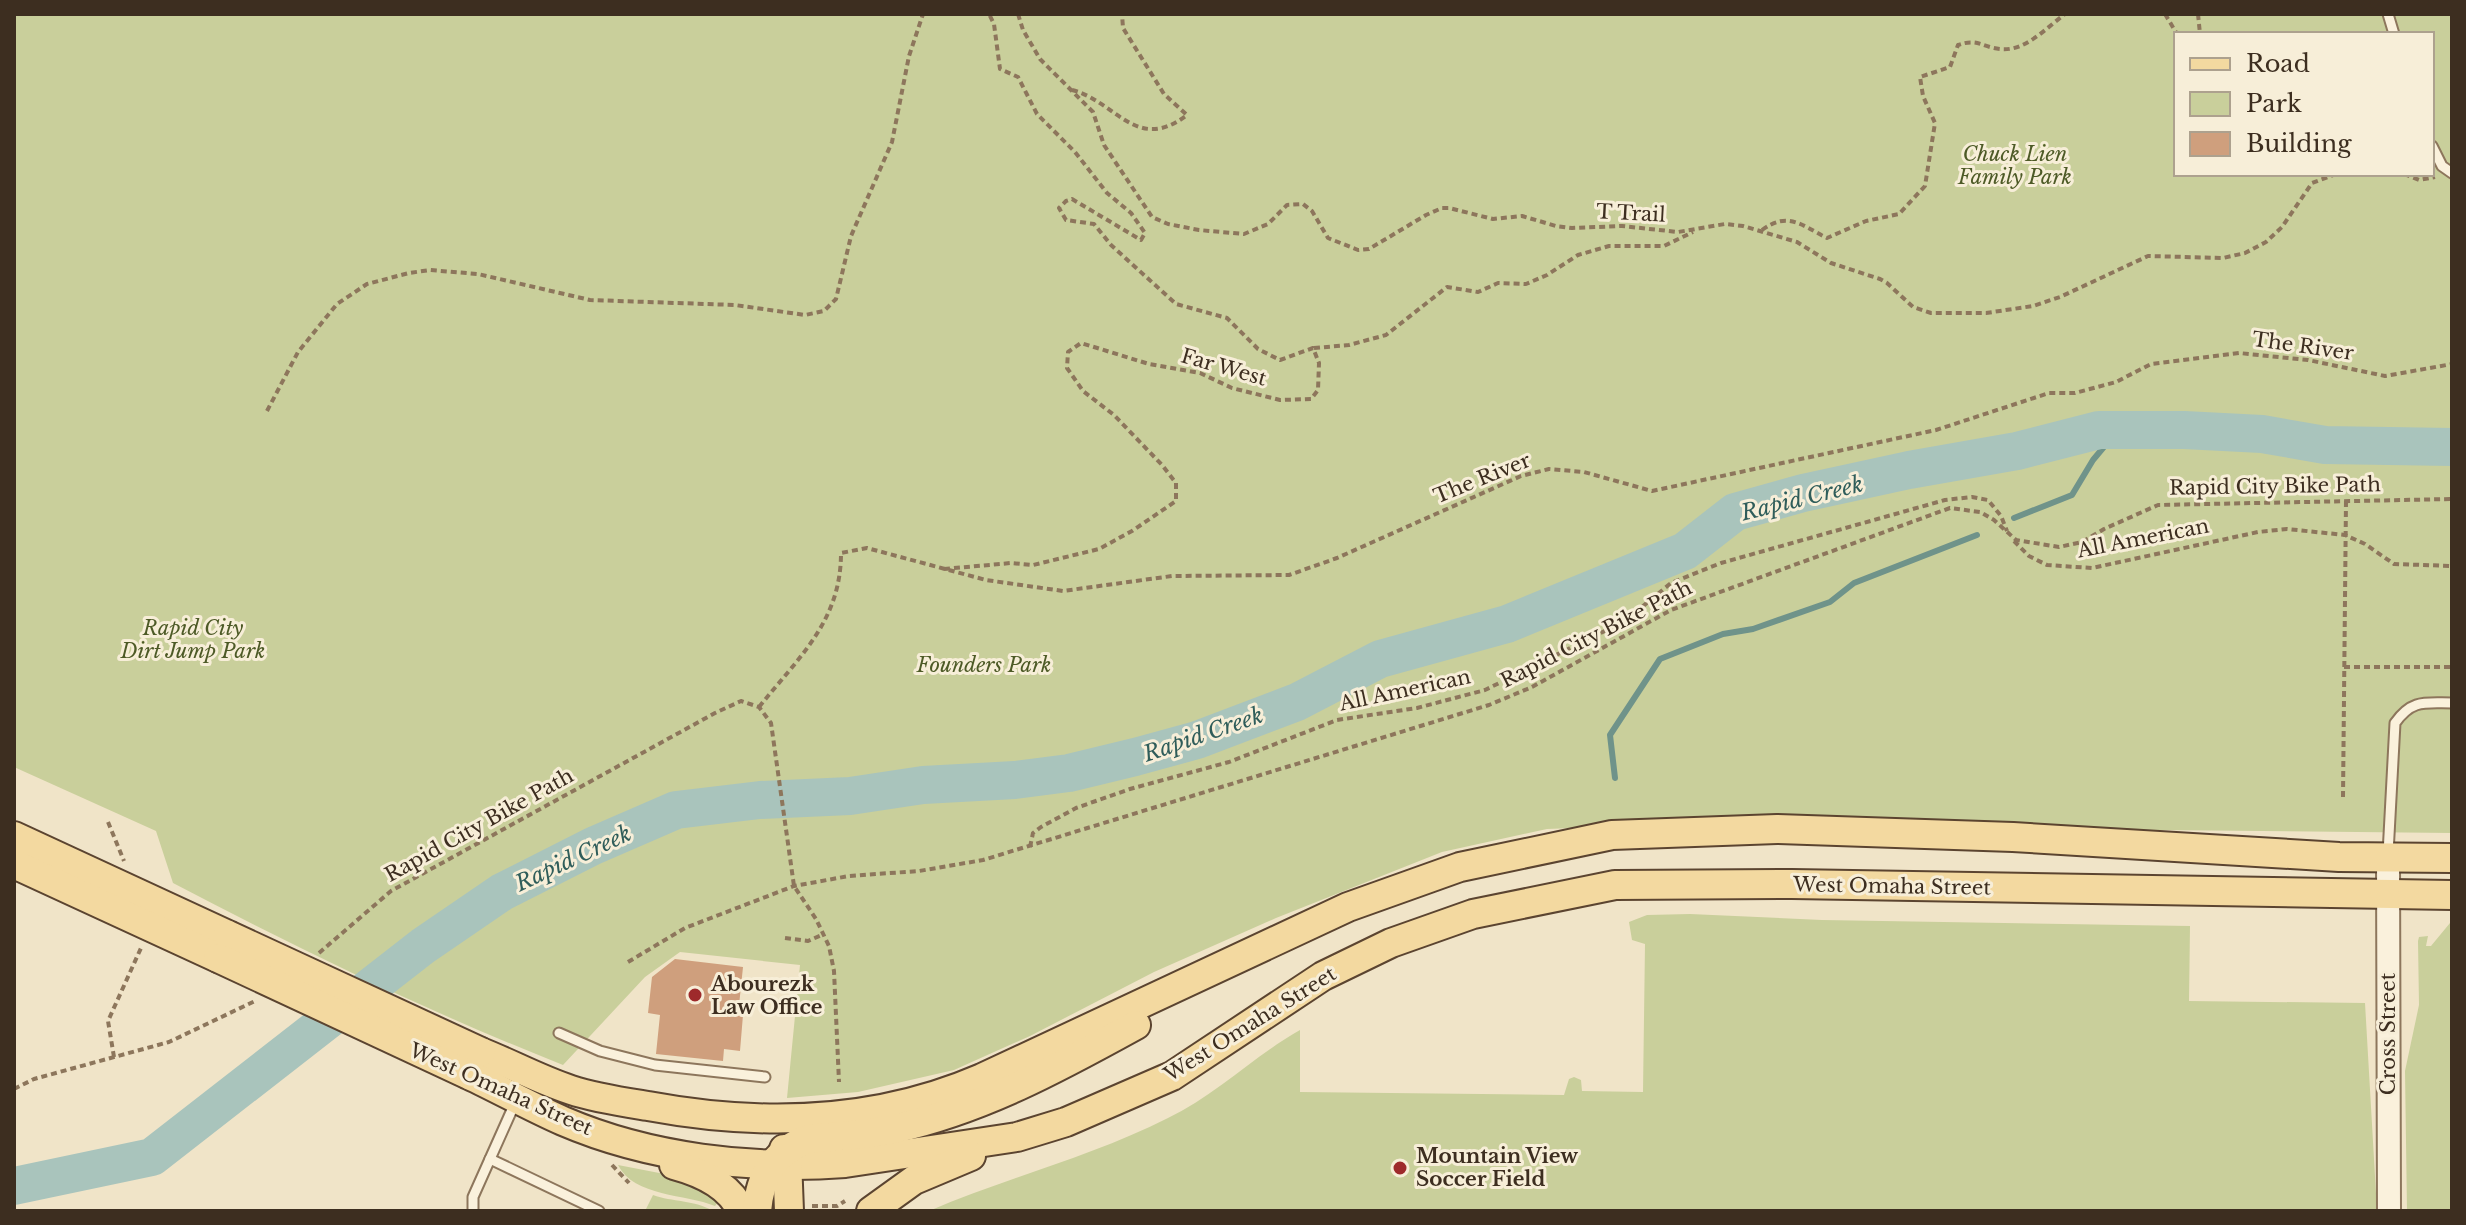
<svg xmlns="http://www.w3.org/2000/svg" width="2466" height="1225" viewBox="0 0 2466 1225" font-family="'Libre Baskerville',serif">
<style>
.green{fill:#c9cf9b;fill-rule:evenodd}
.lines{fill:none;stroke-linecap:round;stroke-linejoin:round}
.stream{stroke:#6f938a;stroke-width:6}
.river{stroke:#a9c4bc;stroke-width:38}
.building{fill:#cf9f7d}
.service-casing{stroke:#8d765c;stroke-width:13}
.tertiary-casing{stroke:#8d765c;stroke-width:26}
.primary-casing{stroke:#5b4430;stroke-width:32}
.path{stroke:#8d765c;stroke-width:4;stroke-dasharray:6 4;stroke-linecap:butt}
.service{stroke:#faf1dc;stroke-width:9}
.tertiary{stroke:#faf1dc;stroke-width:22}
.primary{stroke:#f3d9a0;stroke-width:28}
.primary-bridge-casing{stroke:#5b4430;stroke-width:32;stroke-linecap:butt}
.primary-bridge{stroke:#f3d9a0;stroke-width:28}
.poi-dot{fill:#9e2a2b;stroke:#f7eed8;stroke-width:3}
.labels{text-anchor:middle;stroke-width:6;stroke-linejoin:round;paint-order:stroke}
.park-label{font-size:20px;font-style:italic;fill:#4d5a26;stroke:#f7eed8}
.street-label{font-size:20px;fill:#3d2e20;stroke:#f7eed8}
.poi-label{font-size:20px;font-weight:bold;fill:#3d2e20;stroke:#f7eed8;text-anchor:start}
.water-label{font-size:22px;font-style:italic;fill:#2f5d5a;stroke:#f7eed8}
</style>
<rect width="100%" height="100%" fill="#f0e4c8"/>
<g class="green">
<path d="M14 14H2452V833L1656 825 1547 829 1442 852 1276 918 1154 972 1030 1036 954 1070 858 1092 787 1098 800 965 680 952 645 977 563 1065C429 1012 301 950 173 883L156 831 14 767ZM2176 34H2432V174H2176Z"/>
<path d="M1690 914 1822 920 2190 926 2189 1001 2365 1003 2377 1211H929C1008 1177 1091 1157 1168 1118 1216 1095 1254 1056 1300 1030V1092L1564 1095 1569 1079 1574 1077 1581 1080 1582 1091 1643 1092 1645 944 1632 940 1629 922 1647 915Z"/>
<path d="M2450 923 2452 1211H2407L2405 1071 2419 1005 2418 941 2419 937 2428 936 2426 946H2431Z"/>
<path d="M618 1165 685 1178 716 1192 718 1202 715 1206C686 1194 634 1197 618 1165Z"/>
<path d="M653 1195C672 1202 695 1200 713 1211H645Z"/>
</g>
<g class="lines">
<g class="stream">
<path d="M2014 518 2072 495 2093 460 2118 430"/>
<path d="M1615 778 1610 735 1660 659 1723 634 1753 629 1830 602 1854 583 1977 535"/>
</g>
<path class="river" d="M14 1186 152 1157 423 946 502 892 593 846 676 810 760 800 850 796 923 785 1015 780 1069 773 1135 757 1197 740 1297 702 1380 659 1507 624 1685 551 1735 512 1803 493 1909 470 2017 451 2099 430H2184L2262 434 2325 445 2452 447"/>
</g>
<path class="building" d="M675 959 743 967 738 1015H743L740 1051 724 1049 723 1061 656 1054 660 1015 648 1013 652 977Z"/>
<g class="lines">
<g class="service-casing">
<g id="service">
<path d="M2388 14 2394 34"/>
<path d="M2432 146 2442 166 2452 173"/>
<path d="M2388 854 2395 723C2412 699 2425 703 2452 703"/>
<path d="M559 1033 600 1051 655 1065 765 1077"/>
<path d="M490 1159 599 1211"/>
<path d="M473 1211V1197L515 1103"/>
</g>
</g>
<g class="tertiary-casing">
<path id="tertiary" d="M2388 857 2389 1211"/>
</g>
<g class="primary-casing">
<g id="primary">
<path d="M14 836 228 935"/>
<path d="M14 864 218 958"/>
<path d="M481 1052C511 1064 540 1080 571 1090 595 1098 623 1102 648 1106 761 1127 876 1124 982 1078L1348 907 1460 867 1612 835 1777 829 2013 837 2339 857 2452 858"/>
<path d="M469 1075C501 1090 531 1107 563 1121 649 1158 752 1170 845 1163L1017 1137 1066 1122 1172 1076 1323 976 1391 943 1473 914 1615 885 1792 884 2452 895"/>
<path d="M784 1149 787 1159 789 1211"/>
<path d="M674 1165C700 1172 730 1185 741 1211"/>
<path d="M757 1211C760 1176 774 1152 808 1139 836 1136 866 1135 893 1129 981 1110 1058 1068 1136 1025"/>
<path d="M871 1211 914 1180 971 1156"/>
</g>
</g>
<g class="path">
<path d="M1018 14 1023 30 1040 59 1093 112 1104 145 1152 217 1168 224 1199 230 1244 234 1268 224 1287 205 1303 204 1312 211 1328 238 1358 250 1369 249 1426 215 1442 208H1449L1493 219 1522 216 1556 226 1572 228 1622 226 1678 232 1725 224 1743 226 1797 242 1831 263 1880 279 1887 283 1913 307 1931 313H1986L2033 306 2060 297 2148 256 2223 258 2245 253 2266 242 2282 227 2312 183 2336 174"/>
<path d="M2085 14H2090"/>
<path d="M2165 14 2177 34"/>
<path d="M2198 14 2200 34"/>
<path d="M1072 90C1116 101 1136 154 1187 115L1164 94 1123 28 1122 14"/>
<path d="M2404 174 2419 180 2435 177"/>
<path d="M1762 230C1788 211 1801 225 1827 238L1866 221 1899 214 1925 186 1935 123 1923 96 1920 77 1950 67 1958 45C1978 38 1981 47 2000 49 2025 52 2046 28 2065 14"/>
<path d="M1314 348 1349 345 1386 335 1447 287 1478 292 1498 283 1526 284 1547 275 1578 255 1609 246H1664L1693 232"/>
<path d="M267 411 298 352 337 304 367 284 409 273 430 270 478 274 590 300 735 305 805 315 824 311 836 299 851 236 892 142 909 56 923 14"/>
<path d="M2014 541 2029 556 2047 565 2092 568 2258 532 2287 529 2345 535 2365 544 2394 564 2452 566"/>
<path d="M944 569 1011 563 1033 565 1099 549 1132 531 1176 501V483L1162 465 1114 415 1083 391 1067 368 1068 352 1081 343 1149 364 1200 373 1232 388 1280 400 1311 399 1318 390 1319 363 1313 348 1280 360 1258 349 1227 318 1176 304 1111 245 1094 224 1066 220 1059 208 1066 201 1072 199 1141 240 1145 233 1131 213 1107 193 1075 152 1037 114 1018 77 1000 69 994 24 989 14"/>
<path d="M2344 667H2452"/>
<path d="M759 707C799 657 841 621 841 553L867 548 986 580 1063 591 1172 576 1289 575 1337 558 1521 476 1549 469 1584 472 1652 491 1936 430 2049 393H2075L2116 382 2151 364 2239 353 2308 360 2385 376 2452 364"/>
<path d="M2343 797 2346 500"/>
<path d="M108 822 124 861"/>
<path d="M1030 847 1033 833 1041 827 1076 808 1130 789 1229 762 1337 720 1417 708 1485 690 1625 621 1671 583 1721 563 1945 500 1972 497 1988 500 2001 516 2007 531"/>
<path d="M785 938 808 941 824 934"/>
<path d="M319 953 391 891 715 713 741 701 759 707 771 723 794 886 816 919 829 946 834 971 839 1082"/>
<path d="M628 962 685 928 794 886 849 876 919 871 983 860 1489 705 1532 687 1671 610 1950 508 1980 512 1994 520 2016 540 2059 547 2082 542 2104 529 2158 505 2452 499"/>
<path d="M114 1057 108 1021 141 948"/>
<path d="M14 1089 34 1079 169 1042 255 1001"/>
<path d="M612 1165 629 1183"/>
<path d="M812 1206H837L845 1201"/>
</g>
<use href="#service" class="service"/>
<use href="#tertiary" class="tertiary"/>
<use href="#primary" class="primary"/>
<g class="primary-bridge-casing">
<g id="primary-bridge">
<path d="M228 935 481 1052"/>
<path d="M218 958 469 1075"/>
</g>
</g>
<use href="#primary-bridge" class="primary-bridge"/>
</g>
<g class="poi-dot">
<circle cx="695" cy="995" r="8"/>
<circle cx="1400" cy="1168" r="8"/>
</g>
<g class="labels">
<g class="park-label">
<text x="2015" y="161">Chuck Lien<tspan x="2015" dy="23">Family Park</tspan></text>
<text x="193" y="635">Rapid City<tspan x="193" dy="23">Dirt Jump Park</tspan></text>
<text x="984" y="672">Founders Park</text>
</g>
<g class="street-label">
<text transform="translate(1631 213) rotate(3)" y="7">T Trail</text>
<text transform="translate(2303 346) rotate(8)" y="7">The River</text>
<text transform="translate(1224 367) rotate(16)" y="7">Far West</text>
<text transform="translate(1482 478) rotate(-22)" y="7">The River</text>
<text transform="translate(2275 486) rotate(-1)" y="7">Rapid City Bike Path</text>
<text transform="translate(2143 538) rotate(-11)" y="7">All American</text>
<text transform="translate(1596 634) rotate(-27)" y="7">Rapid City Bike Path</text>
<text transform="translate(1405 690) rotate(-12)" y="7">All American</text>
<text transform="translate(479 825) rotate(-29)" y="7">Rapid City Bike Path</text>
<text transform="translate(1892 886) rotate(1)" y="7">West Omaha Street</text>
<text transform="translate(1250 1024) rotate(-32)" y="7">West Omaha Street</text>
<text transform="translate(2388 1034) rotate(-90)" y="7">Cross Street</text>
<text transform="translate(501 1089) rotate(24)" y="7">West Omaha Street</text>
</g>
<g class="poi-label">
<text x="711" y="991">Abourezk<tspan x="711" dy="23">Law Office</tspan></text>
<text x="1416" y="1163">Mountain View<tspan x="1416" dy="23">Soccer Field</tspan></text>
</g>
<g class="water-label">
<text transform="translate(1802 498) rotate(-14)" y="8">Rapid Creek</text>
<text transform="translate(1203 734) rotate(-19)" y="8">Rapid Creek</text>
<text transform="translate(573 858) rotate(-25)" y="8">Rapid Creek</text>
</g>
</g>
<rect width="2466" height="1225" fill="none" stroke="#3d2e20" stroke-width="32"/>
<rect x="2174" y="32" width="260" height="144" fill="#f7eed8" stroke="#ada18e" stroke-width="2"/>
<rect x="2190" y="58" width="40" height="12" fill="#f3d9a0" stroke="#ada18e" stroke-width="2"/>
<text x="2246" y="72" font-size="24" fill="#3d2e20">Road</text>
<rect x="2190" y="92" width="40" height="24" fill="#c9cf9b" stroke="#ada18e" stroke-width="2"/>
<text x="2246" y="112" font-size="24" fill="#3d2e20">Park</text>
<rect x="2190" y="132" width="40" height="24" fill="#cf9f7d" stroke="#ada18e" stroke-width="2"/>
<text x="2246" y="152" font-size="24" fill="#3d2e20">Building</text>
</svg>
